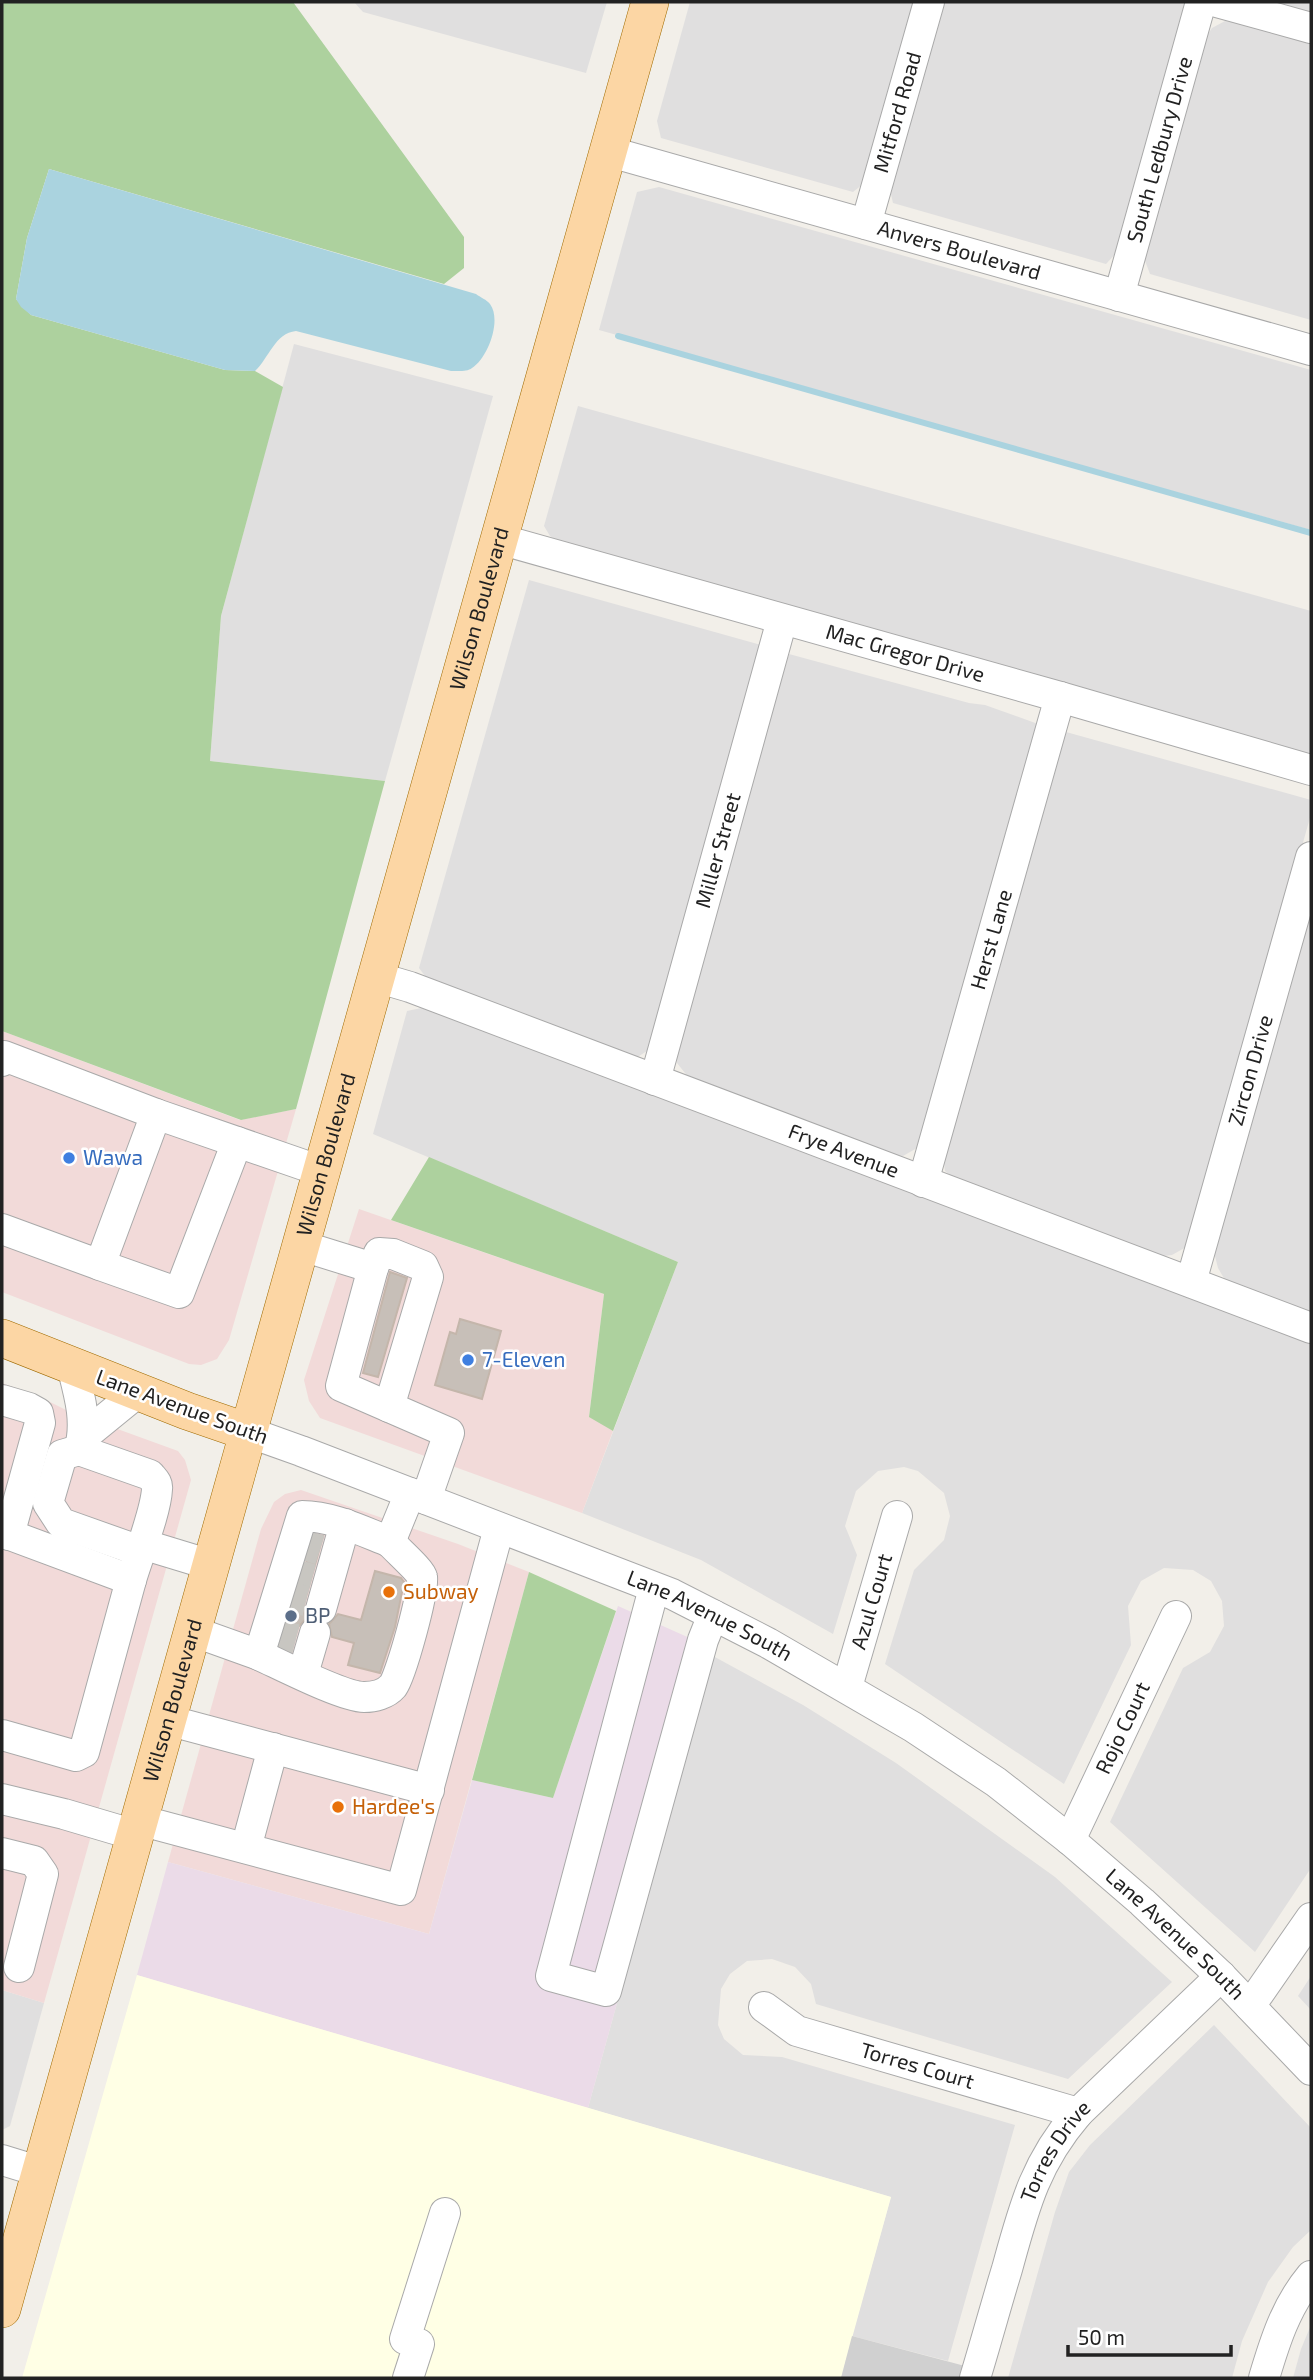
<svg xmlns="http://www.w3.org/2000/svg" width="1313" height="2380" viewBox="0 0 1313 2380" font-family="'Exo 2',sans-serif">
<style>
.residential{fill:#e0dfdf}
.commercial{fill:#f2dad9}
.industrial{fill:#ebdbe8}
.education{fill:#ffffe5}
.religious{fill:#d0d0d0}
.forest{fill:#add19e}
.water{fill:#aad3df}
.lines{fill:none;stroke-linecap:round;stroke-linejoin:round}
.stream{stroke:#aad3df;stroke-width:6}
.building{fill:#c7bfb8;stroke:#c4b6ab;stroke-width:2}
.minor-tunnel{stroke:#c8c6c1;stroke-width:30;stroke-dasharray:30 15;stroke-linecap:butt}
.minor-casing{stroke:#a9a9a9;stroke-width:32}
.major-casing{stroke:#a06b00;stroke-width:38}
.minor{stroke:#fff;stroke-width:30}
.major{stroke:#fcd6a4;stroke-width:37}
.shop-dot{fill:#3f7fe0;stroke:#fff;stroke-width:2.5}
.food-dot{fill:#e8710a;stroke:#fff;stroke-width:2.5}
.service-dot{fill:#5c6f8a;stroke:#fff;stroke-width:2.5}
.labels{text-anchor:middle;stroke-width:5;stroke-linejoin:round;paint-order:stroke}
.street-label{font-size:21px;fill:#222;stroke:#fff}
.shop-label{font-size:21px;fill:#366cbe;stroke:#fff;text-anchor:start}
.food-label{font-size:21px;fill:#c56008;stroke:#fff;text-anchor:start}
.service-label{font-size:21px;fill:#4e5e75;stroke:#fff;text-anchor:start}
</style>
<rect width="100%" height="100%" fill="#f2efe9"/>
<g class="residential">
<path d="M354 2H607L586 73 363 12Z"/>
<path d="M690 2H914L863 184 853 192 661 138 657 121Z"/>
<path d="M943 2H1189L1119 250 1106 264 893 203 890 190Z"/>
<path d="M1261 2H1311V16Z"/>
<path d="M1225 21 1240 23 1311 43V320L1150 274 1144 258 1204 40 1212 28Z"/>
<path d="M659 187 1311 370V530L599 330 637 192Z"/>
<path d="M294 344 493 396 385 781 210 761 221 616Z"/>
<path d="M578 406 1311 611V755L566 546 550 536 544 526Z"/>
<path d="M529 580 761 645 654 1042 647 1051 636 1058 428 980 419 968Z"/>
<path d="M789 654 969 703 985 705 1038 724 924 1138 917 1148 903 1156 888 1154 689 1078 677 1063 676 1048Z"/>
<path d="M1066 732 1311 800V814L1195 1227 1188 1246 1172 1255 1155 1257 959 1182 945 1171 943 1154 1060 743Z"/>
<path d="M1311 906V1314L1225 1280 1218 1268 1214 1252Z"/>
<path d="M426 1007 1311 1340V1868L1255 1952 1110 1822 1183 1668 1210 1652 1224 1626 1222 1601 1211 1581 1193 1570 1164 1568 1141 1581 1128 1606 1131 1645 1064 1784 885 1664 914 1570 944 1540 950 1516 944 1493 918 1471 904 1467 878 1471 856 1491 845 1526 857 1555 833 1634 701 1560 582 1513 678 1262 373 1134 407 1011Z"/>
<path d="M713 1656 803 1705 896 1763 1055 1877 1172 1982 1068 2079 816 2004 811 1984 795 1967 772 1959 747 1961 730 1974 721 1989 718 2025 724 2039 743 2055 782 2057 1015 2125 948 2361 852 2336 891 2197 588 2108Z"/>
<path d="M1311 1976V2010L1298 1996Z"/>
<path d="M2 1990 44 2003 10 2126 2 2130Z"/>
<path d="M1214 2025 1311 2128V2230L1293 2247 1268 2282 1242 2341 1232 2378H1008L1055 2212 1069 2172 1090 2145Z"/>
<path d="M1311 2325V2378H1293L1301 2349Z"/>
</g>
<g class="commercial">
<path d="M2 1031 240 1120 296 1109 229 1340 217 1359 201 1365 189 1364 2 1292Z"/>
<path d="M359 1209 604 1294 589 1416 613 1431 582 1513 320 1418 309 1401 304 1380Z"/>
<path d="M2 1383 38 1396 68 1411 178 1451 185 1460 191 1480 44 2003 2 1990Z"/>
<path d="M301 1490 458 1544 529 1572 429 1934 168 1862 261 1529 274 1502 285 1494Z"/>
</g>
<path class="industrial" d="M618 1606 712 1648 713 1656 588 2108 137 1975 168 1862 429 1934 472 1780 553 1798Z"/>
<path class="education" d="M137 1975 891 2197 841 2378H22Z"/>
<path class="religious" d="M852 2336 965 2366 962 2378H841Z"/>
<g class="forest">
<path d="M2 2H293L464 237V268L444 284 49 169 27 238 16 299 31 315 225 370 255 371 283 387 221 616 210 761 385 781 296 1109 241 1120 2 1031Z"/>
<path d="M429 1157 678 1262 613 1431 589 1417 604 1294 391 1220Z"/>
<path d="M529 1572 616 1611 553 1798 472 1780Z"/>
</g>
<path class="water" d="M49 169 476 294C480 297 487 300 490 304 502 320 488 358 472 368 467 372 458 371 451 371L296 331C275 333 269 358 255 371L225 370 31 315 21 307 16 299 27 238Z"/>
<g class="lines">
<path class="stream" d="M618 336 1311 533"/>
</g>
<g class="building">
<path d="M390 1272 407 1278 378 1377 363 1373Z"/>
<path d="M460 1319 501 1331 482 1399 435 1385 450 1332 456 1334Z"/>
<path d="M315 1535 323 1536 304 1604V1613L307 1618 298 1627 291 1651 280 1646Z"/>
<path d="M375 1571 401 1578 404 1582 395 1627 380 1673 348 1665 354 1643 332 1637 329 1624 338 1614 361 1620Z"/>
</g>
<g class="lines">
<g class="minor-tunnel">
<path d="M298 1543 320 1550"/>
<path d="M290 1573 312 1579"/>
<path d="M283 1596 306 1601"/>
<path d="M273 1633 296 1639"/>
</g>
<g class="minor-casing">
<g id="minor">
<path d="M1217 2 1311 28"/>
<path id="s1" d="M607 151 1311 350"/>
<path id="s2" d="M866 224 929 2"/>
<path id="s3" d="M1119 296 1201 2"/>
<path id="s4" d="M499 539 1060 697 1311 770"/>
<path id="s5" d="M376 977 410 987 1311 1328"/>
<path d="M2 1061 4 1056 156 1114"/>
<path id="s6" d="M655 1080 782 620"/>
<path id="s7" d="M923 1182 1060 697"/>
<path d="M2 1229 100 1265 156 1114 321 1171"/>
<path d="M299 1245 373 1268 341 1386 449 1433 426 1499"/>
<path d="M100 1265 179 1293 237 1142"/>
<path d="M373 1268 379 1253 393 1254 423 1266 428 1277 389 1407"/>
<path id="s8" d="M1191 1282 1311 857"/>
<path d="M72 1366C79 1393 88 1423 79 1450L150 1475C154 1480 158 1483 157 1489 156 1512 138 1556 131 1580"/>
<path d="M2 1400 29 1408 38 1413 40 1423 9 1535"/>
<path id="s9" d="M248 1432 301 1451 672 1594 768 1643 913 1727 996 1782 1070 1840 1142 1902 1221 1976 1311 2070"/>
<path d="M84 1436 138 1392"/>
<path d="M79 1450 62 1455 48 1503 61 1523 140 1551"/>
<path d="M2 1532 131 1580 84 1752 76 1756 2 1735"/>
<path d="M142 1544 211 1565"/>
<path d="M654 1588 551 1976 606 1991 703 1640 713 1615"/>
<path d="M321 1609 345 1524"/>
<path d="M192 1631 259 1655 302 1516C332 1516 362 1531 390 1542L410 1493"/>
<path d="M259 1655C281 1665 343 1697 364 1697 374 1697 386 1694 393 1686 401 1675 425 1589 422 1577 421 1571 397 1550 390 1542"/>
<path d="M303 1674 315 1633"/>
<path id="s10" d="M847 1687 897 1516"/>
<path d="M167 1720 429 1790"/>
<path d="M2 1799 64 1814 135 1835"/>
<path d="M139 1820 401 1890 499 1528"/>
<path id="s11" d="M1070 1840 1176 1616"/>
<path d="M246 1848 273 1748"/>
<path d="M2 1853 34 1861 43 1874 19 1967"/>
<path d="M1250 2006 1311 1918"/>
<path id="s12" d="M764 2007 797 2031 1078 2113"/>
<path d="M2 2160 41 2172"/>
<path d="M408 2378 419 2344 405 2339 445 2213"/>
<path id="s13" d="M975 2378C986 2342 996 2305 1007 2269 1024 2207 1035 2163 1078 2113L1221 1976"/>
<path d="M1264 2378C1275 2341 1286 2306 1311 2276"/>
</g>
</g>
<g class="major-casing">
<g id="major">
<path d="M2 1338 187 1411 248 1432"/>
<path id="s14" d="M2 2309 650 2"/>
</g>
</g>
<use href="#minor" class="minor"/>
<use href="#major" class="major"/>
</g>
<g class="shop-dot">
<circle cx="69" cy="1158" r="7"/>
<circle cx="468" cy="1360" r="7"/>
</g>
<g class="food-dot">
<circle cx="389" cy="1592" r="7"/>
<circle cx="338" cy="1807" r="7"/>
</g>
<circle class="service-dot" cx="291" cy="1616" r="7"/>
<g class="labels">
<g class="street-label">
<text dy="7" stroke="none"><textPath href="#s2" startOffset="116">Mitford Road</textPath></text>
<text dy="7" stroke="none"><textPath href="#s3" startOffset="152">South Ledbury Drive</textPath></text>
<text dy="7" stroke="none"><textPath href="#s1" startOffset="366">Anvers Boulevard</textPath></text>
<text dy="7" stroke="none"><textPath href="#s14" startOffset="1766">Wilson Boulevard</textPath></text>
<text dy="7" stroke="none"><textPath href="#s4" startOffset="422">Mac Gregor Drive</textPath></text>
<text dy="7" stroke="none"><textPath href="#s6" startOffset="238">Miller Street</textPath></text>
<text dy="7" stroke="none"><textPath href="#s7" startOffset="252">Herst Lane</textPath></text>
<text dy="7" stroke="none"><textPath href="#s8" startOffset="220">Zircon Drive</textPath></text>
<text dy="7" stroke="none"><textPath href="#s5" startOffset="499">Frye Avenue</textPath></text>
<text dy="7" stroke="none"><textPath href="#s14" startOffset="1199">Wilson Boulevard</textPath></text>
<text transform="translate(182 1407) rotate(20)" y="7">Lane Avenue South</text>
<text dy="7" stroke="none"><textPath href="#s10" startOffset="89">Azul Court</textPath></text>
<text dy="7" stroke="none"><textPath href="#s9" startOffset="497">Lane Avenue South</textPath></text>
<text dy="7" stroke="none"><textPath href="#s14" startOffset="632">Wilson Boulevard</textPath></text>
<text dy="7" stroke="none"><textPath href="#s11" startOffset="124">Rojo Court</textPath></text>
<text dy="7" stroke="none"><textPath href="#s9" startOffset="1064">Lane Avenue South</textPath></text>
<text dy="7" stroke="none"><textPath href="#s12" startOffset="166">Torres Court</textPath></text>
<text dy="7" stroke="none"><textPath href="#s13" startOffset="242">Torres Drive</textPath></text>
</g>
<g class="shop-label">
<text x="83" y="1165">Wawa</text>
<text x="482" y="1367">7-Eleven</text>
</g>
<g class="food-label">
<text x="403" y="1599">Subway</text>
<text x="352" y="1814">Hardee's</text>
</g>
<g class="service-label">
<text x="305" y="1623">BP</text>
</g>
</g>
<rect width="1313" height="2380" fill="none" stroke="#222222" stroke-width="7"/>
<path d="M1068 2345v10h163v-10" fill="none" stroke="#222222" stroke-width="3.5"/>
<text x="1078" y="2345" font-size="21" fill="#222222" stroke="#ffffff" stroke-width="5" paint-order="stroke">50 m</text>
</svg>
